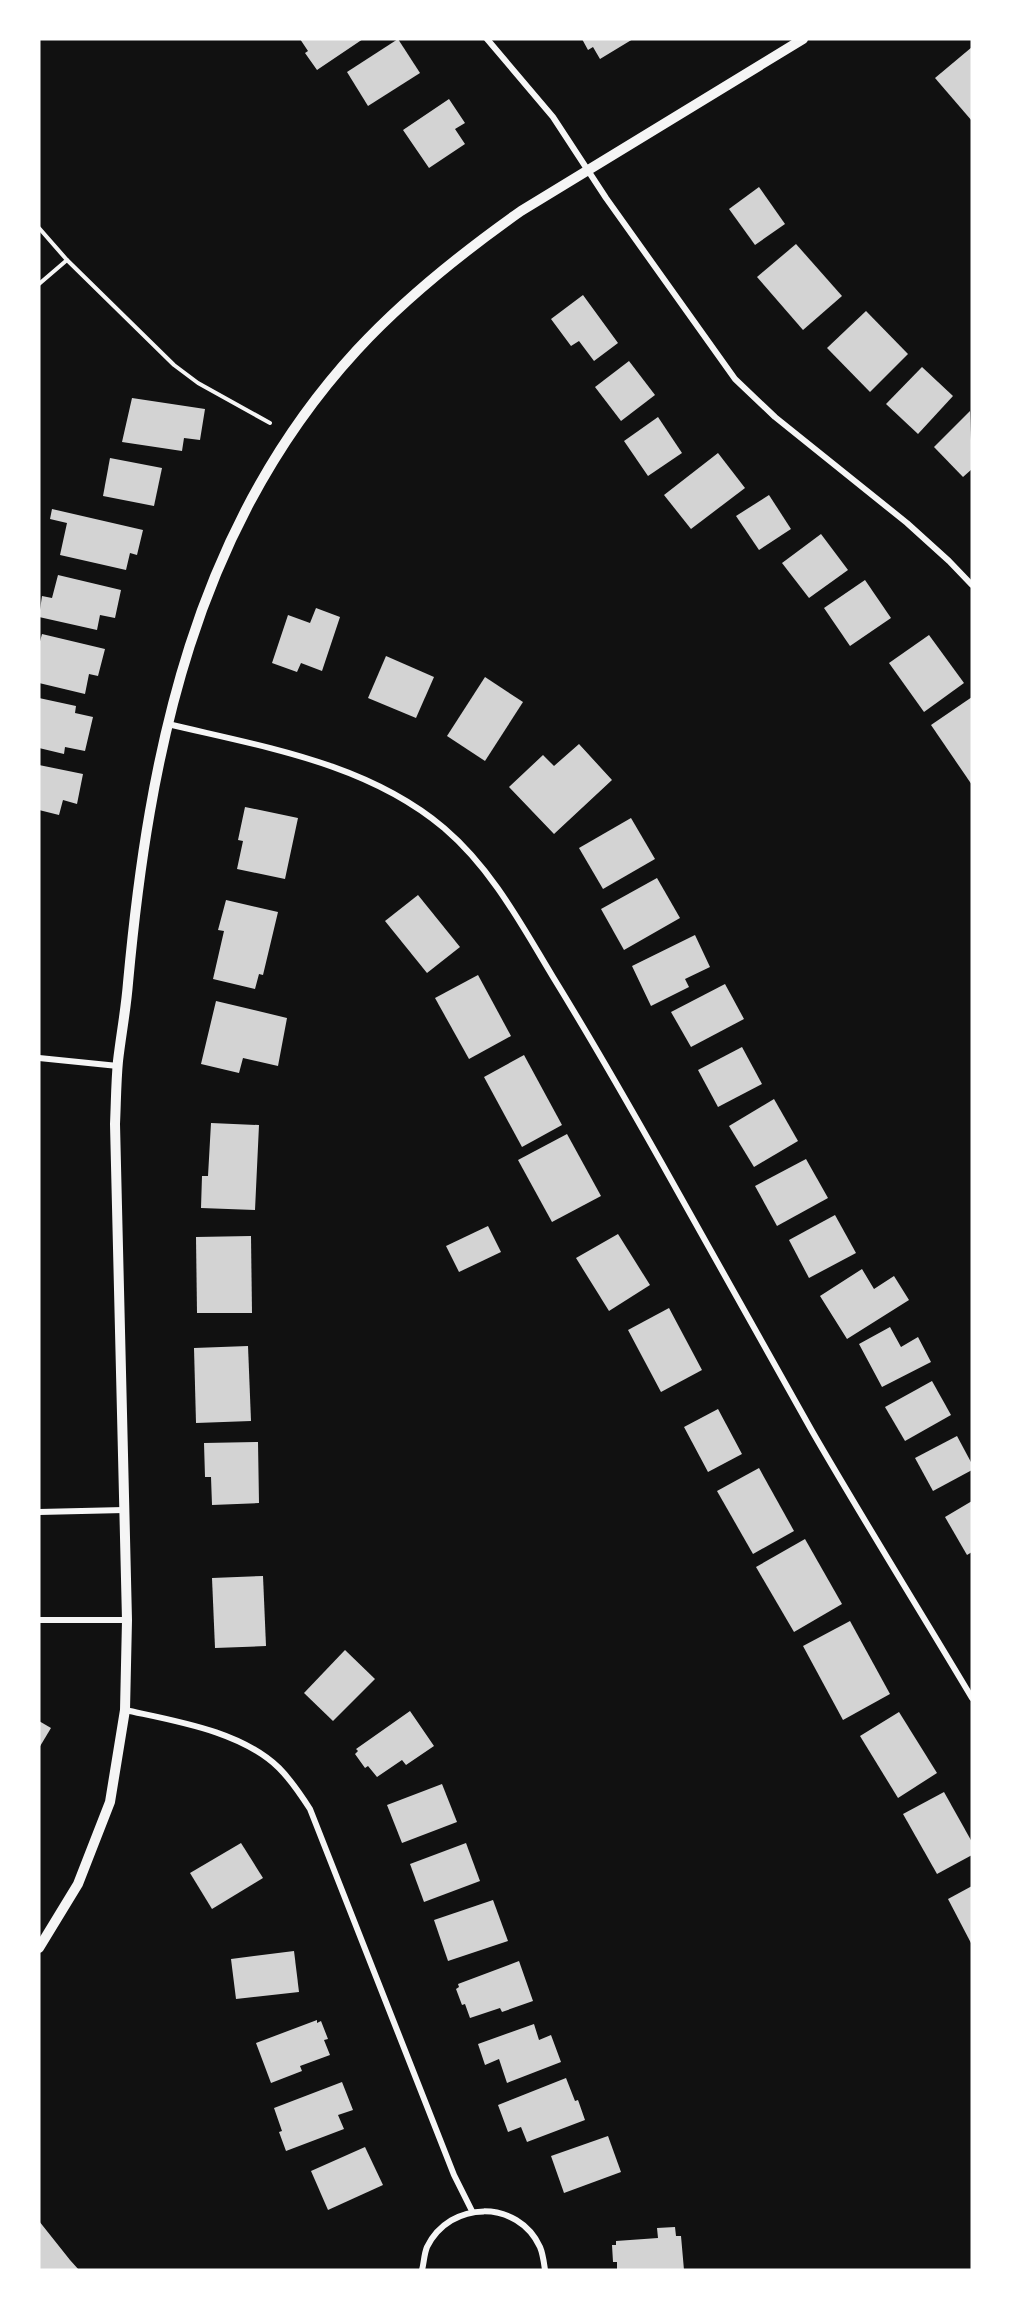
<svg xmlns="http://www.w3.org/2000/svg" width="1011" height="2309" viewBox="0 0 1011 2309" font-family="'Archivo Narrow',sans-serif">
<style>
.building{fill:#d3d3d3}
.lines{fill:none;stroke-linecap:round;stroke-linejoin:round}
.path{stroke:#f5f5f5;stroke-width:4}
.minor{stroke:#f5f5f5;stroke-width:6}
.tertiary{stroke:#f5f5f5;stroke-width:10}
</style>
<rect width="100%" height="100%" fill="#111"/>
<g class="building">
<path d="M300 39H363L317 70 305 53 308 51Z"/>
<path d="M398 39 420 73 368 106 347 72Z"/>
<path d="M582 39H633L600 59 593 47 588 50Z"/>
<path d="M972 47V121L935 78Z"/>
<path d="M449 99 465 123 455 129 465 144 429 168 403 130Z"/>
<path d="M759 187 785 224 755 245 729 209Z"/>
<path d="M796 244 842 296 803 330 757 277Z"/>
<path d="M583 295 618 343 594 361 579 341 571 346 551 319Z"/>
<path d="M866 311 908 354 870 392 827 348Z"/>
<path d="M629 361 655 395 621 421 595 387Z"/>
<path d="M922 367 953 396 918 434 886 404Z"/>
<path d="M132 398 205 409 200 440 184 438 182 451 122 442Z"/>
<path d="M970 411 972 469 963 477 934 447Z"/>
<path d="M658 417 682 453 648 476 624 441Z"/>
<path d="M718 453 745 488 691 529 664 495Z"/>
<path d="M110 458 162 468 154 506 103 496Z"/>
<path d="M769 495 791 529 759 550 736 516Z"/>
<path d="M52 509 143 530 137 555 130 553 126 570 60 555 67 523 50 519Z"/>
<path d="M821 534 848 570 809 598 782 563Z"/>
<path d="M58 575 121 590 115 618 100 615 97 630 39 617 42 596 52 598Z"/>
<path d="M865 580 891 618 850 646 824 608Z"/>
<path d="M316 608 340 617 322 671 301 663 297 672 272 663 288 615 310 623Z"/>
<path d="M42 634 105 649 98 676 89 674 85 694 39 683V645Z"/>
<path d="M929 635 964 683 924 712 889 663Z"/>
<path d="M386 656 434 677 416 718 368 698Z"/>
<path d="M485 677 523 702 485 761 447 736Z"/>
<path d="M972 697V785L931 725Z"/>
<path d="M39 698 76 706 75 713 93 717 85 751 65 747 64 754 39 748Z"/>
<path d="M579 744 612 780 554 834 509 787 543 755 554 766Z"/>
<path d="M39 765 83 774 77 804 63 800 59 815 39 810Z"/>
<path d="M245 807 298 818 285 879 237 869 243 841 238 840Z"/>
<path d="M631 818 655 859 603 889 579 848Z"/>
<path d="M657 878 680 918 624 950 601 909Z"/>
<path d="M418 895 460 947 427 973 385 921Z"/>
<path d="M226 900 278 912 263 975 259 974 255 989 213 979 224 931 218 930Z"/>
<path d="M695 935 710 967 685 979 689 987 651 1006 632 966Z"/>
<path d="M478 975 511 1036 469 1059 435 998Z"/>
<path d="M725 984 744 1019 691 1047 671 1012Z"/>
<path d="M216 1001 287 1018 278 1066 243 1058 239 1073 201 1064Z"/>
<path d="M742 1047 762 1084 718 1107 698 1070Z"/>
<path d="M524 1055 562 1125 522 1147 484 1077Z"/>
<path d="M774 1099 798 1141 754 1167 729 1126Z"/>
<path d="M211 1123 259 1125 255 1210 201 1208 202 1176H208Z"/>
<path d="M567 1134 601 1196 552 1222 518 1160Z"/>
<path d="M806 1159 828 1198 777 1226 755 1186Z"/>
<path d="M835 1215 856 1253 809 1278 789 1240Z"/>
<path d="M488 1226 501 1252 459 1272 446 1246Z"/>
<path d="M618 1234 650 1285 609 1311 576 1258Z"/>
<path d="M251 1236 252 1313H197L196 1237Z"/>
<path d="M862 1269 874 1289 894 1276 909 1300 847 1339 820 1296Z"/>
<path d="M669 1308 702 1370 661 1392 628 1330Z"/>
<path d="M890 1327 901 1347 918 1337 931 1362 882 1387 859 1344Z"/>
<path d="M248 1346 251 1421 196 1423 194 1348Z"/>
<path d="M932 1381 951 1415 905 1441 885 1407Z"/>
<path d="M718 1409 742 1454 708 1472 684 1427Z"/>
<path d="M957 1436 972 1464V1470L933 1491 915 1458Z"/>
<path d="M258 1442 259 1503 212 1505 211 1477H205L204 1443Z"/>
<path d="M759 1468 794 1531 753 1554 717 1491Z"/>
<path d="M972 1501V1552L967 1555 945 1517Z"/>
<path d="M805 1539 842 1604 794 1632 756 1567Z"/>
<path d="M263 1576 266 1646 215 1648 212 1578Z"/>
<path d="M850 1621 890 1694 843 1720 803 1646Z"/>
<path d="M345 1650 375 1679 333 1721 304 1693Z"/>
<path d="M410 1711 434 1746 406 1765 402 1760 377 1777 368 1766 365 1768 355 1754 358 1751 356 1749Z"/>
<path d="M899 1712 937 1773 898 1798 860 1736Z"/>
<path d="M39 1721 51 1728 39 1748Z"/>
<path d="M442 1784 457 1822 402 1843 387 1805Z"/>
<path d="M944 1792 972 1842V1855L937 1874 903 1814Z"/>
<path d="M241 1843 263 1878 212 1909 190 1873Z"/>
<path d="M466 1843 480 1881 424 1902 410 1864Z"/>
<path d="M972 1886V1945L948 1899Z"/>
<path d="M493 1900 508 1941 448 1961 434 1920Z"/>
<path d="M294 1951 299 1992 236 1999 231 1959Z"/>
<path d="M519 1961 533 2001 502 2012 500 2008 470 2018 465 2004 462 2005 456 1989 459 1987 458 1984Z"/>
<path d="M317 2020V2023L321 2021 328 2039 324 2040 330 2055 300 2066 302 2071 271 2083 256 2043Z"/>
<path d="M534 2024 539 2040 551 2035 561 2062 507 2083 499 2059 485 2065 478 2044Z"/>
<path d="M566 2078 575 2101 578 2100 585 2120 527 2142 521 2127 508 2132 498 2105Z"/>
<path d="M342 2082 353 2110 338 2115 344 2129 286 2151 279 2132 282 2131 274 2108Z"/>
<path d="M608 2136 621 2172 564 2193 551 2156Z"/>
<path d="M365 2147 383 2185 328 2210 311 2171Z"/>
<path d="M39 2221 70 2260 79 2270H39Z"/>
<path d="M675 2227 676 2236H681L684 2270H617V2262H613L612 2245H616V2241L658 2238 657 2228Z"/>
</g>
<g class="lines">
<g class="path">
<path d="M39 228 67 260 174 365 198 383 270 423"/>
<path d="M39 284 67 260"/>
</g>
<g class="minor">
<path d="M487 39 553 117 606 198 735 379 775 417 907 523 949 561 972 585"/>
<path d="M168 724C264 747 367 763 444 828 492 869 521 924 553 977 590 1037 625 1098 660 1160 711 1250 761 1341 812 1431 864 1521 919 1609 972 1698"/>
<path d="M39 1058 118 1066"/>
<path d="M39 1512 124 1510"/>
<path d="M39 1620H127"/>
<path d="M125 1710C175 1721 241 1731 279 1768 291 1780 301 1795 310 1809L454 2175 472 2211"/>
<path d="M422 2270C424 2263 424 2254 427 2247 450 2200 518 2199 540 2247 543 2254 544 2263 545 2270"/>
</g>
<path class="tertiary" d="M39 1948 78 1884 110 1802 125 1710 127 1620 115 1124C116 1103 116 1082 118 1061 121 1035 126 1009 128 983 149 753 195 526 357 350 406 297 463 252 521 211L803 39"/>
</g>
<rect width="1011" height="2309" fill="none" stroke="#ffffff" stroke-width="81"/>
</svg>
